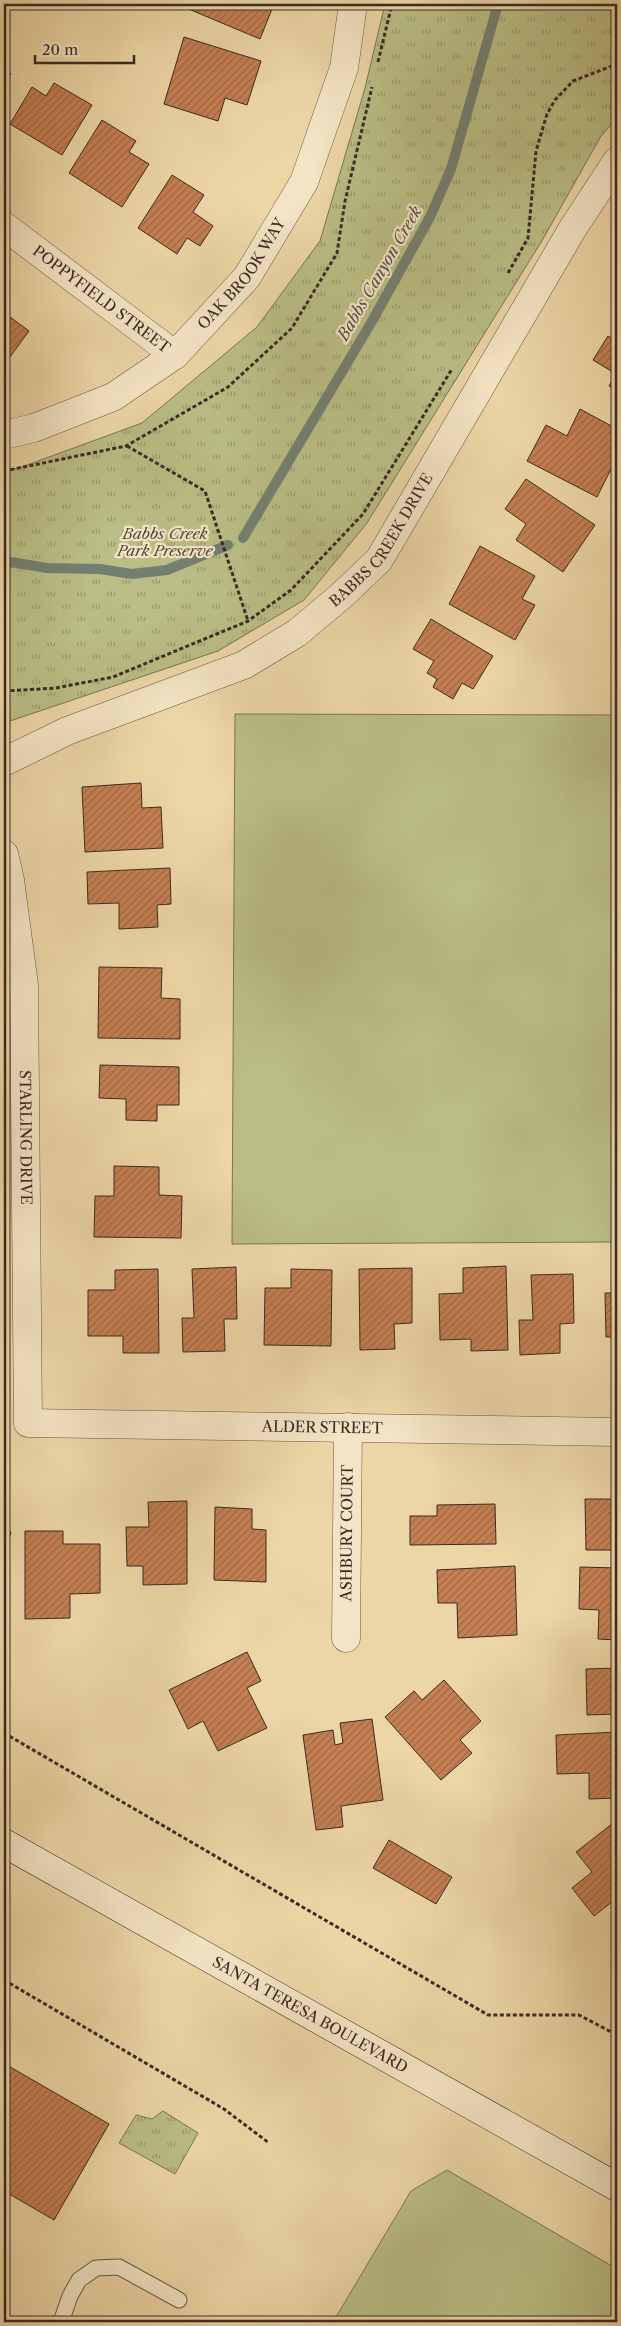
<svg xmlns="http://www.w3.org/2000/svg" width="621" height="2326" viewBox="0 0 621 2326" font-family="'Libre Caslon Text',serif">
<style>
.green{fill:#babd85;stroke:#7a7455}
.park{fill:url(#park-tufts);stroke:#7a7455}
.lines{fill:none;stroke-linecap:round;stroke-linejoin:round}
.stream{stroke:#738071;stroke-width:10}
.building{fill:url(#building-hatch);stroke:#392b25}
.service-casing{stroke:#665645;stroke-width:17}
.minor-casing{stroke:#665645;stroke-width:29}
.secondary-casing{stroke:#392b25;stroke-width:29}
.path{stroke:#392b25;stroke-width:3;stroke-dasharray:4 2.5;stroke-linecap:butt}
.service{stroke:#f3e4c5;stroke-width:15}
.minor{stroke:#f3e4c5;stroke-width:28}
.secondary{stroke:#f3e4c5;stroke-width:28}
.labels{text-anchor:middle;stroke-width:4.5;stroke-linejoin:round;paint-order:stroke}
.street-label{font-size:15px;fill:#392b25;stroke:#f3e4c5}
.park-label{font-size:15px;font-style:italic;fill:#534838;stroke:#f3e4c5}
.water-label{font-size:16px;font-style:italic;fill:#514e45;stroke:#f3e4c5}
</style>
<defs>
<pattern id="park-tufts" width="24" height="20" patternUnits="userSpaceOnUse" patternTransform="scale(1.25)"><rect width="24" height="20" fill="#babd85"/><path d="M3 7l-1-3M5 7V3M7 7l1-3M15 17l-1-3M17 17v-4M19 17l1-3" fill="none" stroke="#989a6d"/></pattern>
<pattern id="building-hatch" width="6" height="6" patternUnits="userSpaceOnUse" patternTransform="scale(1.25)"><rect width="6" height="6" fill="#c57f52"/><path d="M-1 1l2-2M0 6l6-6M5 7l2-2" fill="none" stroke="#a16844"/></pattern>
</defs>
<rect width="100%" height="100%" fill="#edd6a6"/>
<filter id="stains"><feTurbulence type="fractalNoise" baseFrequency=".004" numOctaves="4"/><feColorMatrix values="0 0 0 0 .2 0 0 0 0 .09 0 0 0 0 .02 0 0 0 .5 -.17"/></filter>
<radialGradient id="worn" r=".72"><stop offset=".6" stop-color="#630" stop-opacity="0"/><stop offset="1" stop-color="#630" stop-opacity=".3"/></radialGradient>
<g class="green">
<path d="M235 714 617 715V1242L232 1244Z"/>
<path d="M447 2170 617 2269V2322H333L411 2191Z"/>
</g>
<g class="park">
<path d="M385 4H617V118L601 136 543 239 367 523 304 600 218 651 4 723V470L19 468 142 423 257 327 320 241 365 88Z"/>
<path d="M163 2111 198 2133 175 2174 119 2143 136 2115 152 2119Z"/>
</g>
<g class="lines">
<g class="stream">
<path d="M243 538 371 323 430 217 451 169 498 4"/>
<path d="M4 568 11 562 47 568 100 569 132 574 167 570 228 545"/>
</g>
</g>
<g class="building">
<path d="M179 4H274L260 39 179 5Z"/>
<path d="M184 37 261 61 247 105 225 98 218 121 164 104Z"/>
<path d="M4 66 11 74 4 81Z"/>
<path d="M54 83 92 105 62 155 10 124 32 87 46 96Z"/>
<path d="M102 120 136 141 129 152 149 164 122 207 69 173Z"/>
<path d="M172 175 204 195 193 212 213 226 200 246 187 238 177 254 138 228Z"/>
<path d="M6 314 29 331 4 365V316Z"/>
<path d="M608 336 617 342V390L609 386 616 374 593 360Z"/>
<path d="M580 409 617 429V457L597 497 527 461 546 425 567 436Z"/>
<path d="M526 479 595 525 563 572 516 540 526 524 505 509Z"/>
<path d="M480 546 535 576 522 599 535 605 515 640 449 604Z"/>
<path d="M431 619 493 656 473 689 462 683 453 699 433 687 437 679 427 673 434 661 413 649Z"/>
<path d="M141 783 142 808 161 807 163 848 85 852 82 787Z"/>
<path d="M170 868 171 904 157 905 158 927 119 929V903L88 904 87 872Z"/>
<path d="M99 967 162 968 161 998 180 999V1039L98 1038Z"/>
<path d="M100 1065 179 1067V1105H157V1121L126 1120V1099L99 1098Z"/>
<path d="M114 1166 159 1167V1195L182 1196 181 1238 94 1237 95 1196H114Z"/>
<path d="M506 1266 508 1350 471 1351V1339L440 1340 439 1294 463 1293V1268Z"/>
<path d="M236 1267 237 1319H224L225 1351 183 1352 182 1318H194L192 1269Z"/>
<path d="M412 1268V1323L394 1324 395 1349 360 1350 359 1269Z"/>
<path d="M158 1269 159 1353H123V1336H88V1290H115V1270Z"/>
<path d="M291 1269 332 1270 331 1346 264 1345 265 1288H291Z"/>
<path d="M573 1274 574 1323 560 1324V1353L520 1355 519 1320H533L531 1275Z"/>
<path d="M605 1293H617V1337H606Z"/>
<path d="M585 1499H617V1550H586Z"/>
<path d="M187 1501V1584L143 1585V1566H127L126 1527H149L148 1502Z"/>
<path d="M495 1504 496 1544 410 1545V1516H437V1505Z"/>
<path d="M215 1507 252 1509V1529L266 1530V1582L214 1580Z"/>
<path d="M4 1530 11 1532 4 1557Z"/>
<path d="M25 1531H63V1544H100V1593L70 1594V1618L25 1619Z"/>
<path d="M515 1566 517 1635 458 1638 457 1603H438L437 1570Z"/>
<path d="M580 1567 617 1568V1640L598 1639 599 1610 579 1609Z"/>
<path d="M247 1652 261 1681 247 1688 267 1728 218 1751 203 1721 188 1729 169 1690Z"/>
<path d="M617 1668V1714L587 1715 586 1669Z"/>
<path d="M444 1680 481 1721 460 1740 472 1753 441 1780 385 1717 414 1691 422 1700Z"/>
<path d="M372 1719 383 1800 341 1806 343 1827 316 1830 303 1735 333 1730 335 1745 343 1743 340 1723Z"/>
<path d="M617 1732V1798L589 1799V1773L557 1774 556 1735Z"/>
<path d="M617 1820V1898L594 1916 572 1888 592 1872 576 1852Z"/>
<path d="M389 1840 452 1877 436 1904 373 1868Z"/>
<path d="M5 2064 109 2124 54 2220 4 2191Z"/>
</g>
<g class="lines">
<g class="service-casing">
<path id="service" d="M61 2322 70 2296 79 2280 96 2268 119 2267 179 2300"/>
</g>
<g class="minor-casing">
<g id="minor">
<path id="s1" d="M4 226 175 355"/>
<path id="s2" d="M4 435 34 428 113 397 175 355 247 277 304 182 344 68 353 4"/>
<path id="s3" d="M4 762 67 731 244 665 297 633 341 596 379 560 573 228 617 161"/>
<path id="s4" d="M4 854 10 880 24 985 28 1423 617 1432"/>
<path id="s5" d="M346 1638 348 1427"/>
</g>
</g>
<g class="secondary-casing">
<g id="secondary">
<path id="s6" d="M4 1843 617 2187"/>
</g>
</g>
<g class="path">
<path d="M378 62 392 4"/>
<path d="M508 273 528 238 536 151 547 114 555 100 573 81 617 64"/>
<path d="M127 446 205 491 248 621"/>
<path d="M4 471 126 446 228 387 292 328 337 253 345 201 372 87"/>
<path d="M4 691 56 688 113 677 248 621 291 590 363 514 452 369"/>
<path d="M4 1733 488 2015H579L617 2035"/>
<path d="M4 1980 224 2109 269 2143"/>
</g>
<use href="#service" class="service"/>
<use href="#minor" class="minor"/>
<use href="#secondary" class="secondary"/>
</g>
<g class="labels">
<g class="street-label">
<text dy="5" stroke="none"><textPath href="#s2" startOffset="296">OAK BROOK WAY</textPath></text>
<text dy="5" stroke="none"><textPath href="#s1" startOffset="122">POPPYFIELD STREET</textPath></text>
<text dy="5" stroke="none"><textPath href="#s3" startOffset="448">BABBS CREEK DRIVE</textPath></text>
<text dy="5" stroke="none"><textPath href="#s4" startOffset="285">STARLING DRIVE</textPath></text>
<text dy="5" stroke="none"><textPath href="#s4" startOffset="865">ALDER STREET</textPath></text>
<text dy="5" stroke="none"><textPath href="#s5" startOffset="105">ASHBURY COURT</textPath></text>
<text dy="5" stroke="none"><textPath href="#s6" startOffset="351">SANTA TERESA BOULEVARD</textPath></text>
</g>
<g class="park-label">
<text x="165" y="539">Babbs Creek<tspan x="165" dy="17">Park Preserve</tspan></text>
</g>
<g class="water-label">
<text transform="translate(379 273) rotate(-60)" y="6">Babbs Canyon Creek</text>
</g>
</g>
<rect width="621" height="2326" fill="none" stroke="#edd6a6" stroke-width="20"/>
<rect x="5" y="5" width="611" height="2316" fill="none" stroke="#392b25" stroke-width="2.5"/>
<rect x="10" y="10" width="601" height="2306" fill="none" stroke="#392b25"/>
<path d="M35 55v8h99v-8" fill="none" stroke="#392b25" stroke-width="2.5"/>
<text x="42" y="55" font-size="15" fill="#392b25" stroke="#f3e4c5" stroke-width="4" paint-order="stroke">20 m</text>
<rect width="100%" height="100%" filter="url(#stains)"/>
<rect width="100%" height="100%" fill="url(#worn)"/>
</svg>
